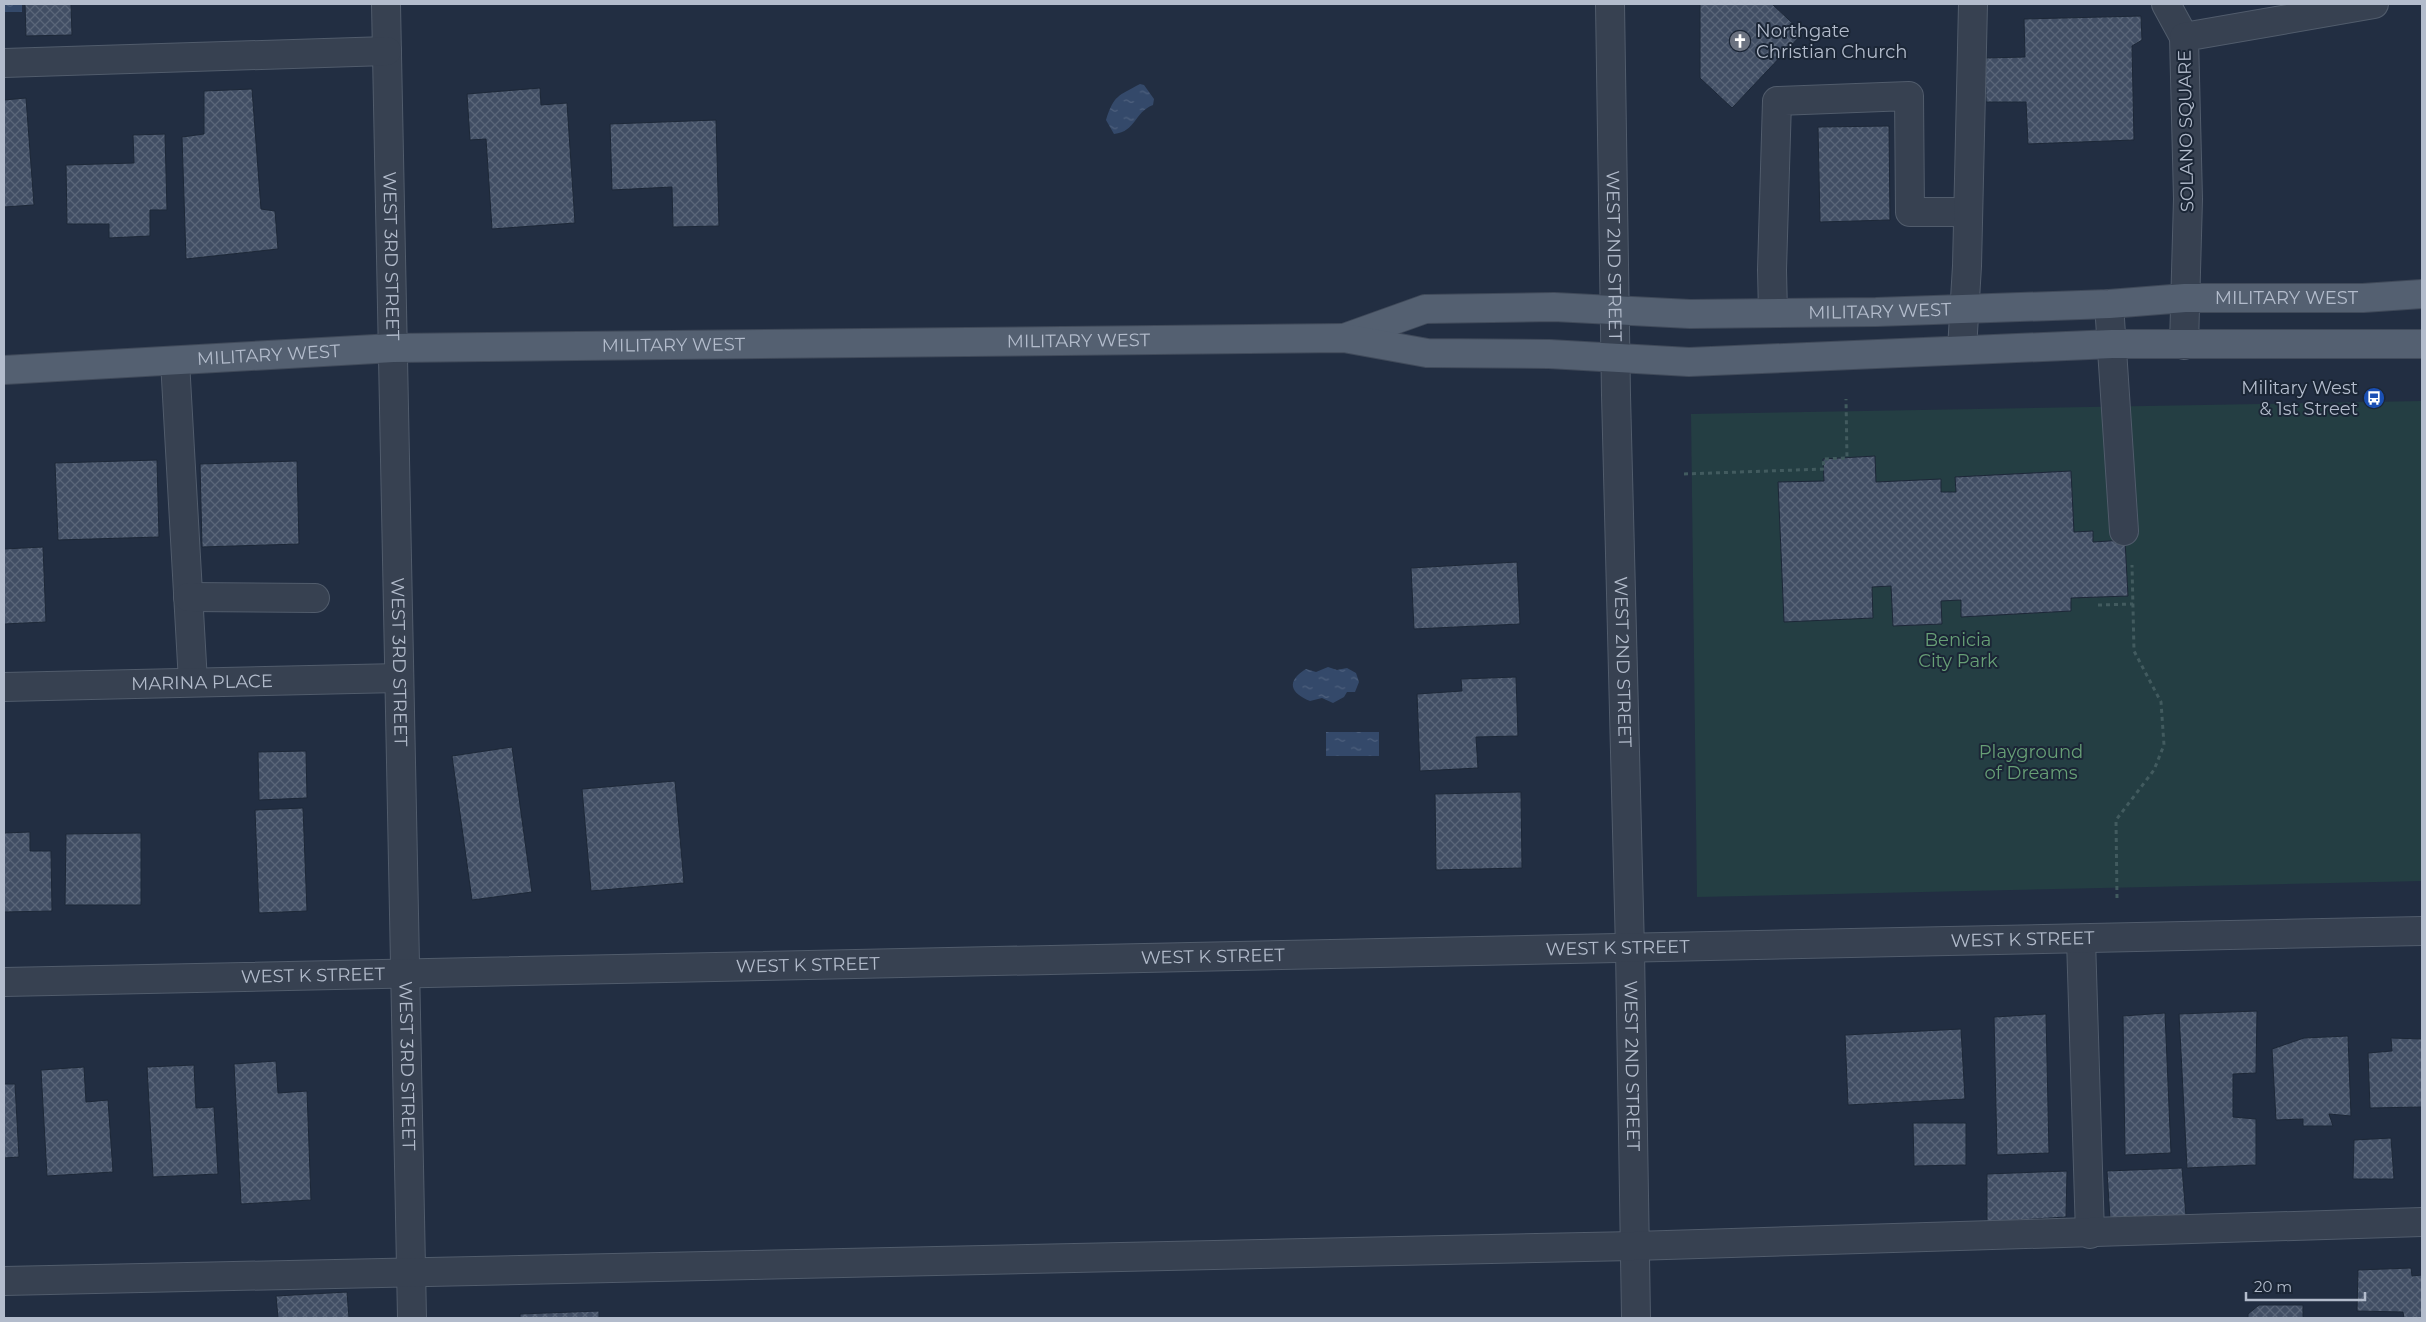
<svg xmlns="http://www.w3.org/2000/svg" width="2426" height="1322" viewBox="0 0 2426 1322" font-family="Montserrat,sans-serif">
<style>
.park{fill:#243e43}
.water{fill:url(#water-ripples)}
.building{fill:url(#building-cross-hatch);stroke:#1d2838}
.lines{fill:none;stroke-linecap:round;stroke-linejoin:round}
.minor-casing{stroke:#515c6c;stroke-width:30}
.major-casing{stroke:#404a5a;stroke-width:30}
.path{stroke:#425b5f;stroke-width:3;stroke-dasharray:4 4;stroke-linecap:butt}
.minor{stroke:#374151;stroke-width:28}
.major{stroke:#546071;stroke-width:28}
.labels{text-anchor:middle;stroke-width:4;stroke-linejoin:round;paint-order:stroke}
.poi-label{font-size:18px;fill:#b3bccc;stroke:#1b2636;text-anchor:start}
.street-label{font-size:18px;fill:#b3bccc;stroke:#1b2636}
.park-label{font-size:18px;fill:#679f76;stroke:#1b2636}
</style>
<defs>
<pattern id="water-ripples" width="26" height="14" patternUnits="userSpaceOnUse" patternTransform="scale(1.25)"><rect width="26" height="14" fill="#34496a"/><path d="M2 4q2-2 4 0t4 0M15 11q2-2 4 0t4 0" fill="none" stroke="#4f617e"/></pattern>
<pattern id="building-cross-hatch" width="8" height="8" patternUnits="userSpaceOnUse" patternTransform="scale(1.25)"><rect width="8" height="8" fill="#414e64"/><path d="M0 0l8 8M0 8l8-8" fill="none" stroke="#5a6679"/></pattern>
</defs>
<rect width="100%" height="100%" fill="#222e42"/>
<path class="park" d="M2422 401V881L1697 897 1691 414Z"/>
<g class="water">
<rect x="4" y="4" width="18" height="8"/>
<path d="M1140 84 1144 85 1154 99 1153 105C1133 113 1137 131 1114 134L1106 120C1114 95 1118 96 1140 84Z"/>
<path d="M1328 667 1337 670 1347 668 1356 673 1359 682 1355 692H1347L1344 697 1333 703 1322 698 1310 701C1290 693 1286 681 1306 669L1316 672Z"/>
<rect x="1326" y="732" width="53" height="24"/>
</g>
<g class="building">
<path d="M25 4H71L72 35 26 36Z"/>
<path d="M1700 4H1772L1803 33 1732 108 1700 78Z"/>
<path d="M2141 16 2142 40 2132 46 2134 140 2028 144 2026 102H1986L1985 58 2025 57 2024 19Z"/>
<path d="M540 88 541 105 567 103 575 223 492 229 486 139 470 140 467 94Z"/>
<path d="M252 89 261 209 275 211 278 249 186 259 182 137 204 134V91Z"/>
<path d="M26 98 34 205 4 207V100Z"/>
<path d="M716 120 719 226 673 227 672 187 612 190 610 124Z"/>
<path d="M1889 126 1890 220 1820 222 1818 127Z"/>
<path d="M165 134 167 210H150V236L109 238V224H67L66 165 134 163 133 135Z"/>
<path d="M2363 394H2385V400L2363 401Z"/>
<path d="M1875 456 1876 482 1941 479V492H1956L1955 477 2071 471 2074 532 2093 531V542L2125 540 2128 596 2071 598V611L1961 617V600L1941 601 1942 624 1893 626 1891 586 1872 587 1873 618 1784 622 1778 482 1824 481 1823 459Z"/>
<path d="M157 460 159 537 58 540 55 463Z"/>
<path d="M297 461 299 544 202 547 200 464Z"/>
<path d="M43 547 46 622 4 624V549Z"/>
<path d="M1517 562 1520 624 1414 629 1411 568Z"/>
<path d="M1516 677 1518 736 1476 737 1478 768 1420 771 1417 694 1462 691 1461 679Z"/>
<path d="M512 747 532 892 472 900 452 756Z"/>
<path d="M306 751 307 798 259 800 258 752Z"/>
<path d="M675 781 684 883 591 891 582 789Z"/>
<path d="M1521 792 1522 868 1436 870 1435 794Z"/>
<path d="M303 808 307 911 259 913 255 810Z"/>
<path d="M30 832V851H51L52 911 4 912V833Z"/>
<path d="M141 833V905H65L66 834Z"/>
<path d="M2257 1011 2256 1073 2233 1074V1117L2256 1119V1165L2187 1168 2179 1014Z"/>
<path d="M2165 1013 2171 1153 2125 1155 2123 1016Z"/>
<path d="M2046 1014 2049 1153 1997 1155 1994 1017Z"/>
<path d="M1961 1029 1965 1099 1848 1105 1845 1035Z"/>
<path d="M2348 1036 2351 1116 2329 1114 2333 1126H2303V1119L2276 1120 2272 1049 2304 1038Z"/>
<path d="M2391 1038 2422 1039V1107L2370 1108 2368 1053 2392 1051Z"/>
<path d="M276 1061 278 1093 307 1091 311 1200 241 1204 234 1064Z"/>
<path d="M194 1065 196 1108 214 1107 218 1174 153 1177 147 1067Z"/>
<path d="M84 1067 86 1102 108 1100 113 1172 47 1176 41 1070Z"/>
<path d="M4 1084H15L19 1157 4 1158Z"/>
<path d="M1913 1123H1966V1165L1914 1166Z"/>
<path d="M2391 1138 2394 1179H2353L2354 1140Z"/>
<path d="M2182 1168 2186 1216 2110 1220 2107 1171Z"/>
<path d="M2067 1171 2066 1217 1987 1222V1174Z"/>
<path d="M2411 1268 2412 1276 2422 1275V1318H2404L2403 1312 2357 1311 2358 1270Z"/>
<path d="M347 1292 349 1318H278L276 1296Z"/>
<path d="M2259 1305H2303V1318H2248V1314Z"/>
<path d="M599 1311V1318H520V1314Z"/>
</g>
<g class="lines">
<g class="minor-casing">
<g id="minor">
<path id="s1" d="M386 4 412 1318"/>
<path id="s2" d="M1610 4 1616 395 1630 950 1636 1318"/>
<path d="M2166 4 2184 37"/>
<path d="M4 63 387 51"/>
<path d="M2109 304 2124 531"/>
<path d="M1773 313 1772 270 1777 101 1909 96 1910 212H1968"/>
<path d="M2184 345 2188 199 2184 37 2374 4"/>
<path d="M1962 349 1967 266 1973 4"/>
<path d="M175 361 193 682"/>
<path d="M188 597 315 598"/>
<path id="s3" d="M4 687 399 678"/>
<path d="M2081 939 2090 1234"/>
<path id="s4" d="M4 982 2422 931"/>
<path d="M4 1281 1634 1246 2422 1222"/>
</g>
</g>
<g class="major-casing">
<g id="major">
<path id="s5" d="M1344 338 1425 309 1554 307 1690 314 1876 312 2109 304 2185 298H2363L2422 294"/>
<path id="s6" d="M4 370 393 348 1344 338 1427 353 1549 354 1689 362 2112 344H2422"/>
</g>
</g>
<g class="path">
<path d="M1684 474 1824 469 1823 459 1847 458 1846 399"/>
<path d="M2098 605 2133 604"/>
<path d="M2117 898 2116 820 2154 770 2164 745 2161 702 2134 651 2132 565"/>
</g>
<use href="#minor" class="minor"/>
<use href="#major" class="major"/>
</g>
<defs>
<g id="church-disc" transform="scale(1.125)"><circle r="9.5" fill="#6b7280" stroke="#1b2636"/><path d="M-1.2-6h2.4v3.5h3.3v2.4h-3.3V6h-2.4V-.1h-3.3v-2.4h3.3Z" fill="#fff"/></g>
<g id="bus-disc" transform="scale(1.125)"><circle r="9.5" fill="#1a4fb4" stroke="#1b2636"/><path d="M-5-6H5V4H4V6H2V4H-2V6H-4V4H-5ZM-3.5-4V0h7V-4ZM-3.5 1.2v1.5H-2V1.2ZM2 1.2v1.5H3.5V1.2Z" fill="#fff"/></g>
</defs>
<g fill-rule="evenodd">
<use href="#church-disc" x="1740" y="41"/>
<use href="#bus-disc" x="2374" y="398"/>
</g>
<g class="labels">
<g class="poi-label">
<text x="1756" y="37">Northgate<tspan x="1756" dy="21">Christian Church</tspan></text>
<text x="2358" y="394" text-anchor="end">Military West<tspan x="2358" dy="21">&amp; 1st Street</tspan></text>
</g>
<g class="street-label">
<text transform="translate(2186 131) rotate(-91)" y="6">SOLANO SQUARE</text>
<text dy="6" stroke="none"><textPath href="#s1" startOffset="252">WEST 3RD STREET</textPath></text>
<text dy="6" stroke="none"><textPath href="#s2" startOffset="252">WEST 2ND STREET</textPath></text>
<text dy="6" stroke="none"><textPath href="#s5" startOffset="948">MILITARY WEST</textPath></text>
<text dy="6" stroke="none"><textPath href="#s5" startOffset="541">MILITARY WEST</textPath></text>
<text dy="6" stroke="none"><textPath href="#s6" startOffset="1075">MILITARY WEST</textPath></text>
<text dy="6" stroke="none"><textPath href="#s6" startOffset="670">MILITARY WEST</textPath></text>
<text dy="6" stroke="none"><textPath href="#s6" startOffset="265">MILITARY WEST</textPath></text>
<text dy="6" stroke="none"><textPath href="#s1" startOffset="658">WEST 3RD STREET</textPath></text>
<text dy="6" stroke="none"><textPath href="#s2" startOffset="658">WEST 2ND STREET</textPath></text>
<text dy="6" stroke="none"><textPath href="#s3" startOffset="198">MARINA PLACE</textPath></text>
<text dy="6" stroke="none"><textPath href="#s4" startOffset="2019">WEST K STREET</textPath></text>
<text dy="6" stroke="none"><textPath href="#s4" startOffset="1614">WEST K STREET</textPath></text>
<text dy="6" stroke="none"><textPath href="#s4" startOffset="1209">WEST K STREET</textPath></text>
<text dy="6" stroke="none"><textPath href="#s4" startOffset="804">WEST K STREET</textPath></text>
<text dy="6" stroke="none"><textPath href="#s4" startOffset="309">WEST K STREET</textPath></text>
<text dy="6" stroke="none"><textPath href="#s1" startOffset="1062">WEST 3RD STREET</textPath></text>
<text dy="6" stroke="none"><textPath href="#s2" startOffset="1062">WEST 2ND STREET</textPath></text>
</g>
<g class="park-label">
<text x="1958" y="646">Benicia<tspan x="1958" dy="21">City Park</tspan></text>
<text x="2031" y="758">Playground<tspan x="2031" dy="21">of Dreams</tspan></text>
</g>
</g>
<rect width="2426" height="1322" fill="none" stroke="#b3bccc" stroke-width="10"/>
<path d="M2246 1292v8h119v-8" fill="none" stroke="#b3bccc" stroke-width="2.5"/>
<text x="2254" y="1292" font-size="15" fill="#b3bccc" stroke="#1b2636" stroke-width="4" paint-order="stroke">20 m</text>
</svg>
